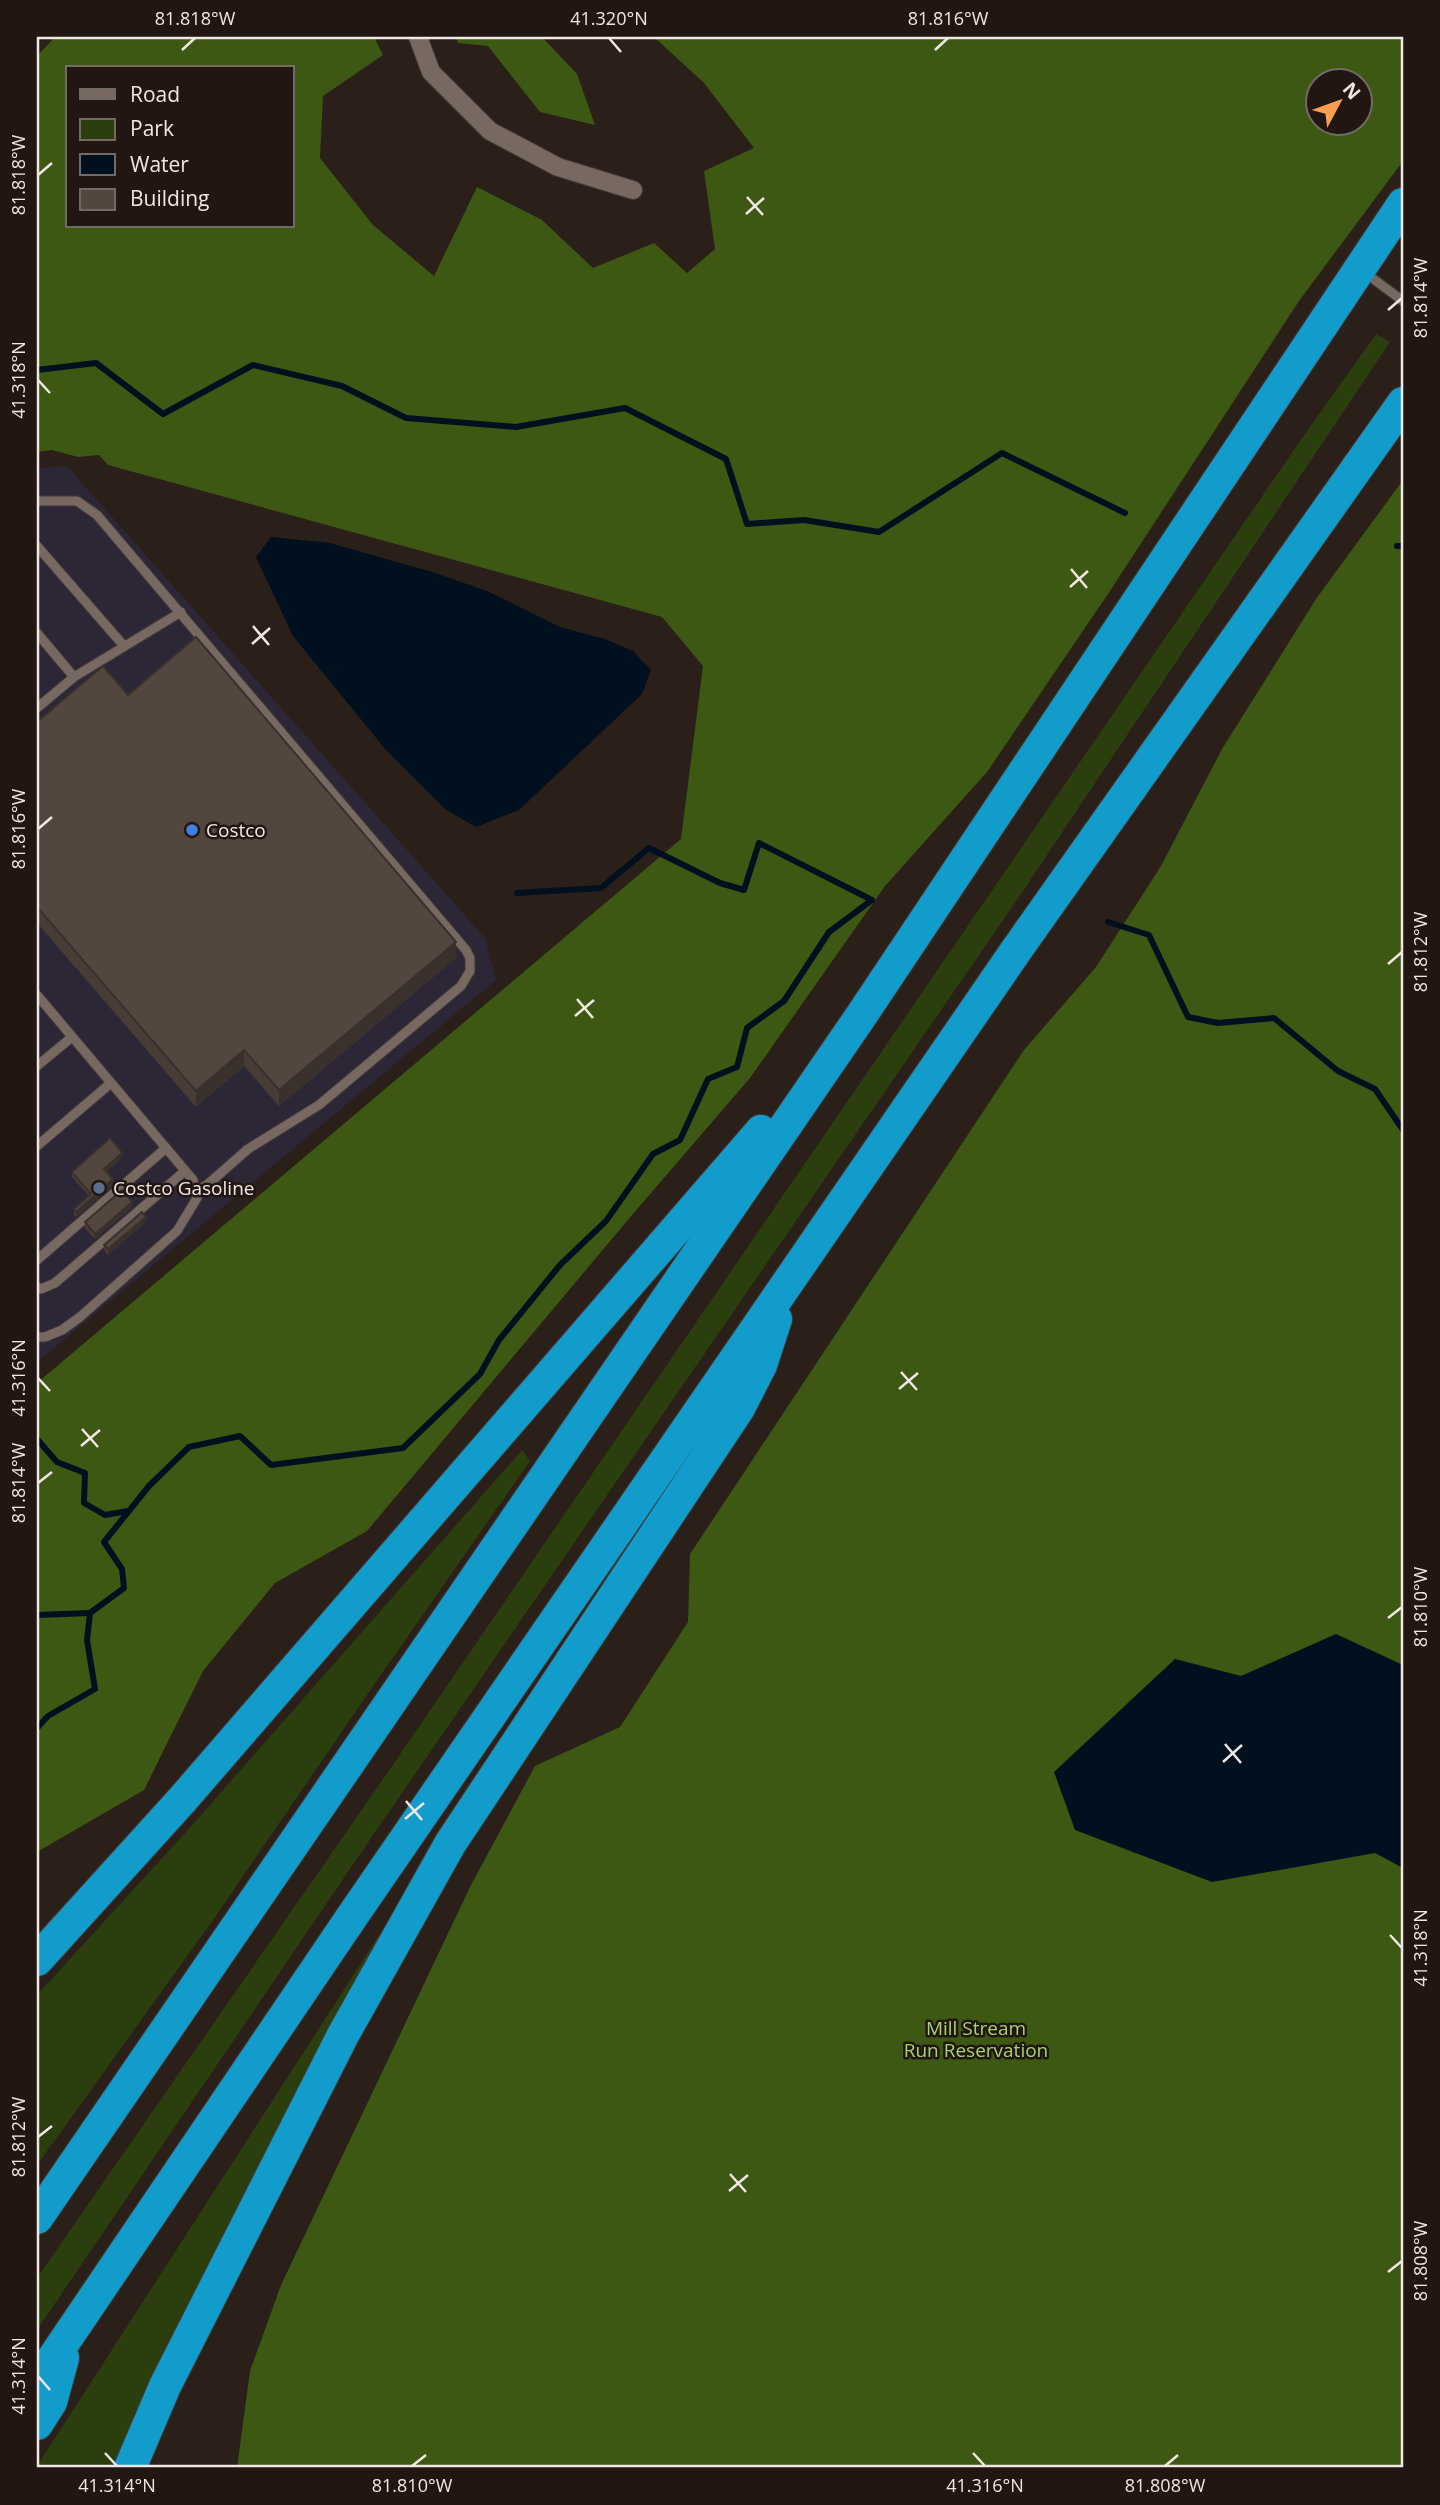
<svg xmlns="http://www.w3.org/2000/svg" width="1440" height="2505" viewBox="0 0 1440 2505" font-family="'Open Sans',sans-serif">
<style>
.commercial{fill:#2d2636}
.green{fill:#2b3e0e}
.forest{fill:#3d5812;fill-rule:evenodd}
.water{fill:#00101f}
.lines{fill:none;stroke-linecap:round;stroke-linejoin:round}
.stream{stroke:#00101f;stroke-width:6}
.service-casing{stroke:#443a36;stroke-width:11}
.minor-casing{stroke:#443a36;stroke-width:20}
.motorway-casing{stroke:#443a36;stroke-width:34}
.service{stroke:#776962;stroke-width:9}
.minor{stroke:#776962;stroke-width:18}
.motorway{stroke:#129ccb;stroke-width:32}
.wall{fill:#473c36}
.shaded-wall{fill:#3a312c}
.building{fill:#53463f;stroke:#3a312c;stroke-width:2}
.ticks{fill:none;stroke:#f0e7e4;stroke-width:2.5}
.shop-dot{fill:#3f7fe0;stroke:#211611;stroke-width:2.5}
.service-dot{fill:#5c6f8a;stroke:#211611;stroke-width:2.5}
.labels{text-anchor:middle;stroke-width:5;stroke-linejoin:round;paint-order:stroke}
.poi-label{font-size:19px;fill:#f0e7e4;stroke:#211611;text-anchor:start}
.park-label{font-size:19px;fill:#a7d274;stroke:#211611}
.neatline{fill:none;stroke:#f0e7e4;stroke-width:2.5}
.ticks-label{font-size:18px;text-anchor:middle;fill:#f0e7e4}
</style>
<rect width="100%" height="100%" fill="#2b1f1a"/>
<path class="commercial" d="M67 466 485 938 496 980 37 1362V468Z"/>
<g class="green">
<path d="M1376 334 1390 342 1019 897 371 1838 37 2330V2278L381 1782 1300 441Z"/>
<path d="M522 1450 530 1461 358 1708 211 1923 37 2165V1995L186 1832Z"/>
<path d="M403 1898 118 2468H37V2466Z"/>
</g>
<g class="forest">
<path d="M55 37H374L383 55 323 96 320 158 373 225 434 276 477 187 542 220 593 268 654 243 687 273 715 249 704 171 754 148 704 83 654 37H1403V161L1299 301 1108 594 987 772 885 886 750 1078 632 1215 367 1531 275 1583 203 1671 144 1790 37 1852V1383L681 839 703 666 662 617 108 465 99 455 78 457 52 450 37 452V56ZM68 68H292V226H68ZM1360 80V122H1318V80Z"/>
<path d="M456 37H542L577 74 595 125 540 112 488 46 458 43Z"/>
<path d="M1403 480V2468H237L250 2371 281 2285 471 1885 535 1766 620 1727 688 1622 690 1554 1024 1050 1096 967 1161 866 1222 749 1316 599Z"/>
</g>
<g class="water">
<path d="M271 537 330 543 432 572 487 591 560 627 605 639 633 651 651 670 642 694 519 810 476 827 445 809 386 750 293 636 256 557Z"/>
<path d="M1336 1634 1403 1665V1868L1375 1853 1212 1882 1075 1830 1054 1772 1175 1659 1241 1676Z"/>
</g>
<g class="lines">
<g class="stream">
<path d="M37 370 96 363 163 414 253 365 342 386 406 418 516 427 625 408 726 459 747 524 804 520 879 532 1002 453 1125 513"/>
<path d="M1397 546H1403"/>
<path d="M1108 922 1149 935 1188 1017 1218 1023 1274 1018 1338 1071 1375 1089 1403 1130"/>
<path d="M37 1439 57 1462 85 1473 84 1503 105 1515 128 1511"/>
<path d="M37 1615 90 1613"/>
<path d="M37 1728 48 1716 95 1689 87 1640 90 1613 124 1588 122 1569 104 1542 149 1486 189 1447 240 1436 271 1465 403 1448 480 1374 499 1340 560 1265 606 1221 653 1154 680 1140 708 1079 737 1067 747 1028 784 1001 829 932 872 900 759 843 744 890 720 883 649 848 601 888 517 893"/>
</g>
<g class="service-casing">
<g id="service">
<path d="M1364 272 1403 301"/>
<path d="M37 501H77L97 515 466 950 470 958V971L461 986 319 1105 248 1149 207 1185 195 1191"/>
<path d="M37 546 124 646"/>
<path d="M37 633 74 677"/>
<path d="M37 708 74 677 181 612"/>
<path d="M37 995 193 1180 197 1198 177 1231 80 1317 62 1330 45 1337H37"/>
<path d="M37 1066 72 1037"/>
<path d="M37 1146 111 1083"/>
<path d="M37 1260 166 1148"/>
<path d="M37 1287 41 1289 55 1283 185 1171"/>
</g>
</g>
<g class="minor-casing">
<path id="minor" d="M418 37 431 72 490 131 558 167 633 190"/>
</g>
<g class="motorway-casing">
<g id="motorway">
<path d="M37 1960 182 1800 761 1131"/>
<path d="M37 2218 861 1016 1403 204"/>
<path d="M37 2382 351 1918 1015 952 1403 403"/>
<path d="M37 2424 51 2402 63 2358"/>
<path d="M130 2468 165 2386 343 2035 450 1844 739 1408 761 1365 776 1319"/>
</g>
</g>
<use href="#service" class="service"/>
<use href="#minor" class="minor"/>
<use href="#motorway" class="motorway"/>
</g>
<g class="wall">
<path d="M128 695 456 958 279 1106 244 1066 196 1107 37 923V722Z"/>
<path d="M122 1158 106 1172 113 1185 76 1217 74 1215V1209L89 1196 72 1177V1172Z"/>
<path d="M132 1207 95 1239 85 1228V1222Z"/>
<path d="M146 1222 108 1255 104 1250V1245Z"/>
</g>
<g class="shaded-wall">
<path d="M456 942V958L279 1106V1090Z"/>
<path d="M244 1050V1066L196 1107V1091Z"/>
<path d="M122 1153V1158L104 1174V1169Z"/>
<path d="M113 1179V1185L76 1217V1212Z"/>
<path d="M132 1202V1207L95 1239V1234Z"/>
<path d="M146 1217V1222L108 1255V1249Z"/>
</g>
<g class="building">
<path d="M196 637 456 942 279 1090 244 1050 196 1091 37 907V722L103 666 128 695Z"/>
<path d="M110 1138 122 1153 104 1169 113 1179 76 1212 74 1209 91 1194 72 1172Z"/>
<path d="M122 1190 132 1202 95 1234 85 1222Z"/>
<path d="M142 1212 146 1217 108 1249 104 1245Z"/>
</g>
<path class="ticks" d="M609 38 621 52M182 50 195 38M935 50 948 38M38 175 52 163M747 197 763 215M746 214 764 198M1388 310 1402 298M38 380 50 393M1071 569 1087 588M1070 587 1088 571M253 626 269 645M252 644 270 628M38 829 52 817M1388 964 1402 952M577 999 593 1018M575 1016 594 1000M901 1372 917 1390M38 1378 50 1391M899 1389 918 1373M82 1429 98 1447M81 1446 100 1430M38 1483 52 1472M1388 1618 1402 1607M1225 1744 1241 1763M1223 1762 1242 1745M406 1801 422 1820M405 1819 424 1803M1390 1935 1402 1948M38 2137 52 2126M730 2174 746 2192M729 2191 748 2175M1388 2272 1402 2261M38 2376 50 2390M105 2453 117 2466M973 2453 985 2466M412 2466 426 2455M1165 2466 1178 2455"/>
<circle class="shop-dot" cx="192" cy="830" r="7"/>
<circle class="service-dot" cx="99" cy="1188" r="7"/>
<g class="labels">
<g class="poi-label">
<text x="206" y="837">Costco</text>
<text x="113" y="1195">Costco Gasoline</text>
</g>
<g class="park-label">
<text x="976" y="2035">Mill Stream<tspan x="976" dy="22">Run Reservation</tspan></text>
</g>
</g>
<rect width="1440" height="2505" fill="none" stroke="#211611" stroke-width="77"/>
<rect x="66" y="66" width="228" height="161" fill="#211611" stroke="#746a65" stroke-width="2"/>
<rect x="80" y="89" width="35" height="10" fill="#776962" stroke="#746a65" stroke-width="2"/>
<text x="130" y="102" font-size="21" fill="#f0e7e4">Road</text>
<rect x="80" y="119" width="35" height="21" fill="#2b3e0e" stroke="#746a65" stroke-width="2"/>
<text x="130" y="136" font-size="21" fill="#f0e7e4">Park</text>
<rect x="80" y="154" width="35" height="21" fill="#00101f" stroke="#746a65" stroke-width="2"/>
<text x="130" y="172" font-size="21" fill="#f0e7e4">Water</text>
<rect x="80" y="189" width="35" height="21" fill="#53463f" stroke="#746a65" stroke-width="2"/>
<text x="130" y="206" font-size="21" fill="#f0e7e4">Building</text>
<g transform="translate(1339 102) rotate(49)"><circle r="33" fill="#211611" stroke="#746a65" stroke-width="2"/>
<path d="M0-5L12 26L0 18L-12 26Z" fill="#fb9e51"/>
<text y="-10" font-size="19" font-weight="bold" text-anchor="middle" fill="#f0e7e4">N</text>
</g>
<rect x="38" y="38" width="1364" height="2428" class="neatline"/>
<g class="ticks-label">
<text x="195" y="25">81.818°W</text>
<text x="609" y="25">41.320°N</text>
<text x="948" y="25">81.816°W</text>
<text transform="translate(19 175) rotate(-90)" y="6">81.818°W</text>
<text transform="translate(1421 298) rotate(-90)" y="6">81.814°W</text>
<text transform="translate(19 380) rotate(-90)" y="6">41.318°N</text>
<text transform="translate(19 829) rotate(-90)" y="6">81.816°W</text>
<text transform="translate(1421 952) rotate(-90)" y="6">81.812°W</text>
<text transform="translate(19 1378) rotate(-90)" y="6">41.316°N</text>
<text transform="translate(19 1483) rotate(-90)" y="6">81.814°W</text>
<text transform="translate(1421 1607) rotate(-90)" y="6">81.810°W</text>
<text transform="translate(1421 1948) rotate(-90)" y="6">41.318°N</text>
<text transform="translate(19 2137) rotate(-90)" y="6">81.812°W</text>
<text transform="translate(1421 2261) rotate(-90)" y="6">81.808°W</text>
<text transform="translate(19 2376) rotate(-90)" y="6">41.314°N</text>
<text x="117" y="2492">41.314°N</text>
<text x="412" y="2492">81.810°W</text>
<text x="985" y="2492">41.316°N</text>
<text x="1165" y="2492">81.808°W</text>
</g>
</svg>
